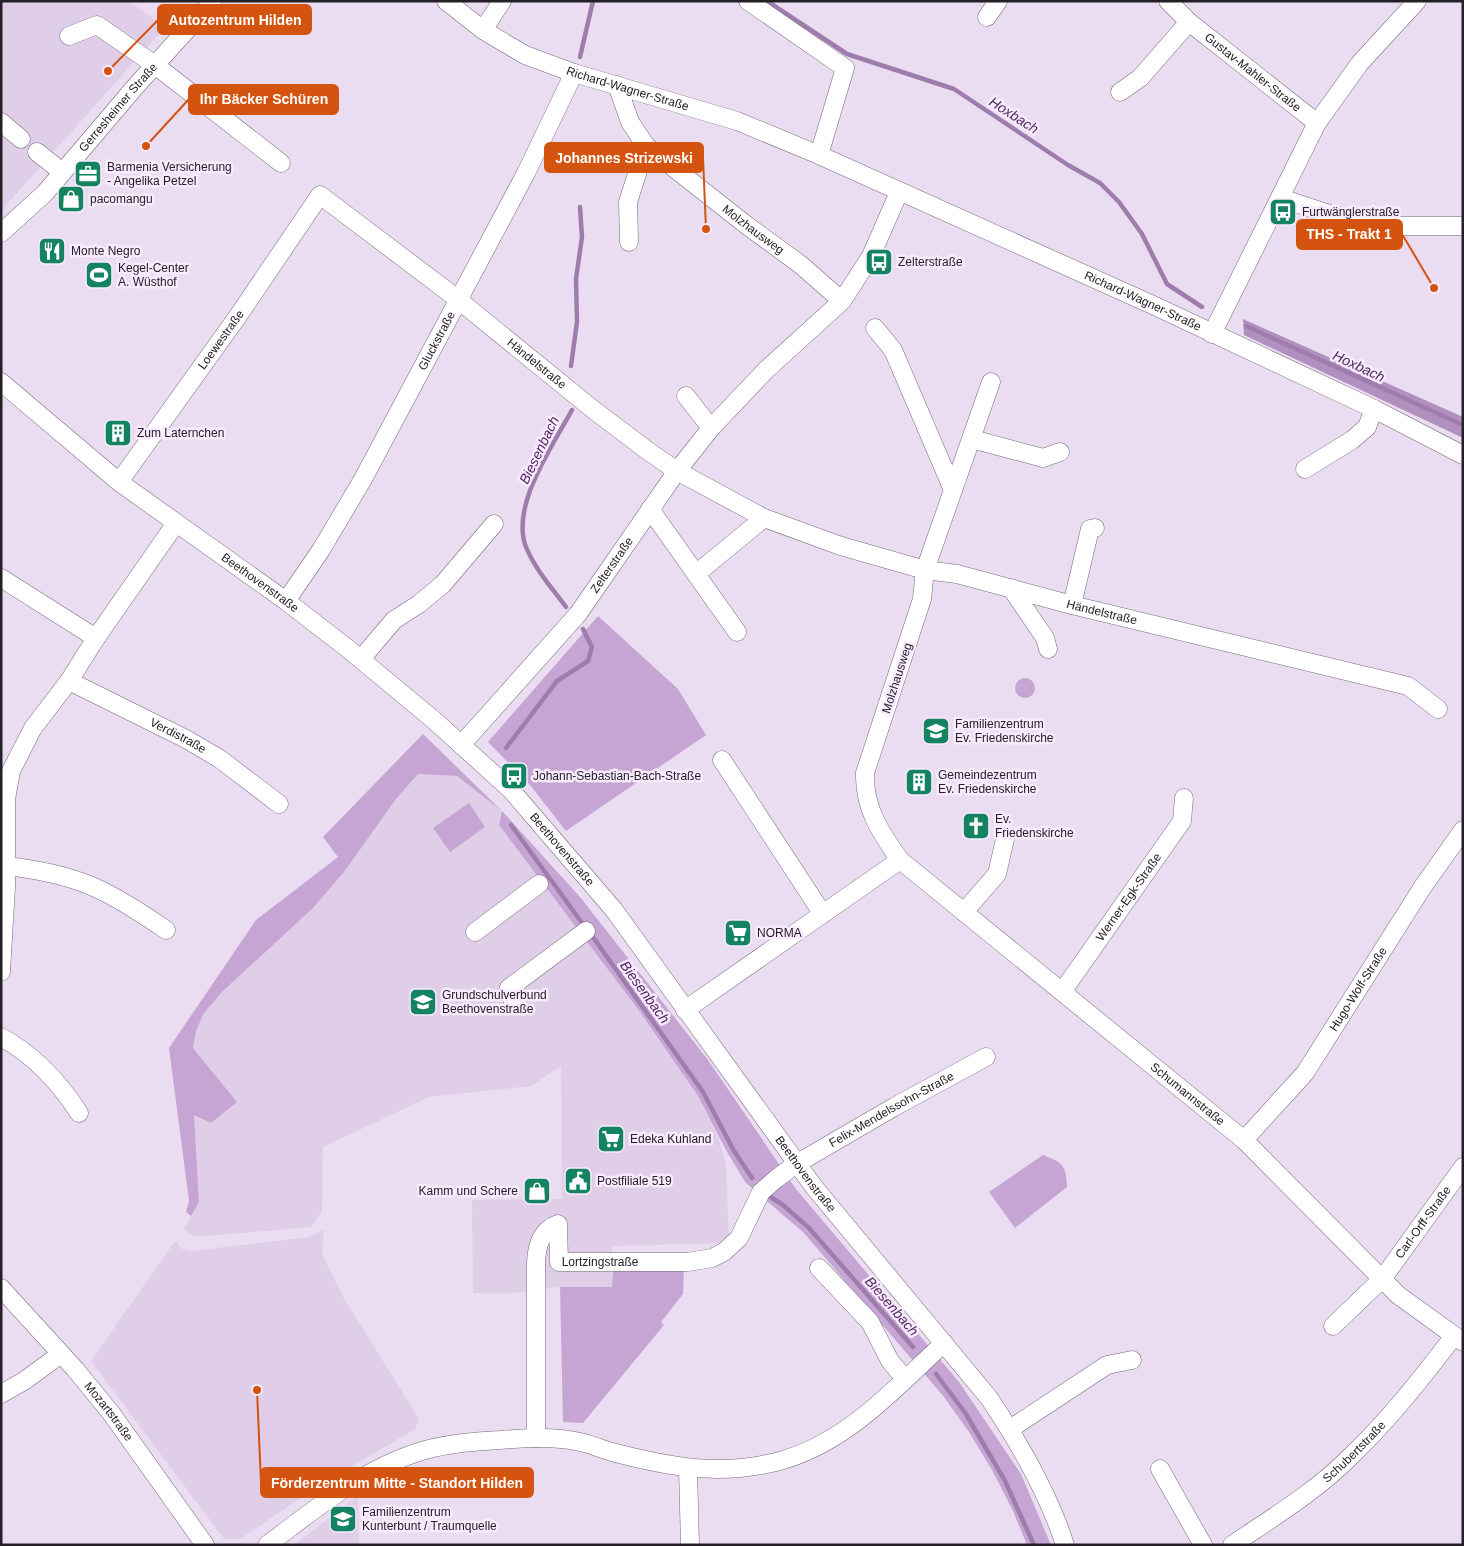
<svg xmlns="http://www.w3.org/2000/svg" width="1464" height="1546" viewBox="0 0 1464 1546" font-family="Arial,sans-serif">
<style>
.built{fill:#e0cee8}
.green{fill:#c6a5d4}
.forest{fill:#b18fbe}
.lines{fill:none;stroke-linecap:round;stroke-linejoin:round}
.stream{stroke:#9e7dac;stroke-width:4.5}
.minor-casing{stroke:#76697b;stroke-width:19}
.minor{stroke:#fff;stroke-width:18}
.labels{text-anchor:middle;stroke-width:5;stroke-linejoin:round;paint-order:stroke}
.street-label{font-size:12px;fill:#252027;stroke:#f9ebff}
.poi-label{font-size:12px;fill:#252027;stroke:#f9ebff;text-anchor:start}
.water-label{font-size:14px;font-style:italic;fill:#512660;stroke:#f9ebff}
.leader{fill:none;stroke:#d4530f;stroke-width:2}
.callout-dot{fill:#d4530f;stroke:#f9ebff;stroke-width:2}
.callout{fill:#d4530f;stroke:#d4530f;stroke-width:2}
.callout-label{font-size:14px;text-anchor:middle;font-weight:bold;fill:#fff}
</style>
<rect width="100%" height="100%" fill="#ebddf1"/>
<g class="built">
<path d="M1 1H129L165 27 1 211Z"/>
<path d="M418 774 457 776 502 811 499 825 640 1012 698 1096 717 1134 726 1163 729 1243 612 1246V1287H560L512 1293H473L472 1200 562 1199 561 1066 531 1086 429 1097 323 1147 322 1212 311 1227 195 1237 184 1229 199 1202 194 1114 237 1102 193 1048 196 1031 204 1013 223 991 313 908 344 872 396 799Z"/>
<path d="M324 1230 322 1254 345 1300 419 1419 415 1429 314 1489 240 1539H224L91 1361 175 1241 182 1249 192 1251 308 1237Z"/>
<path d="M358 1495 359 1545H295L298 1542Z"/>
</g>
<g class="green">
<path d="M598 616 678 689 706 735 566 831 530 785 488 742Z"/>
<circle cx="1025" cy="688" r="10"/>
<path d="M423 734 502 811 580 897 708 1060 796 1189 959 1382 1021 1474 1051 1545H1027L1013 1511 992 1470 969 1432 944 1397 804 1233 745 1182 726 1150 698 1096 640 1012 499 825 502 811 457 776 418 774 396 799 344 872 313 908 223 991 204 1013 196 1031 193 1048 237 1102 211 1123 194 1115 199 1202 191 1216 186 1212 189 1201 169 1048 256 920 338 857 323 837Z"/>
<path d="M469 803 485 827 450 852 433 828Z"/>
<path d="M1043 1155C1063 1163 1066 1165 1067 1187L1015 1228 989 1192Z"/>
<path d="M613 1268H684L683 1294 661 1322 664 1325 583 1423 563 1422 560 1287H612Z"/>
</g>
<path class="forest" d="M1243 319 1463 417V438L1244 335Z"/>
<g class="lines">
<g class="stream">
<path d="M767 1 847 54 954 89 1068 165 1100 183 1119 202 1142 234 1167 284 1202 307"/>
<path d="M580 57 593 1"/>
<path d="M1246 326 1463 425"/>
<path d="M571 366 577 322 576 279 582 237 580 207"/>
<path d="M566 607C552 588 535 569 526 547 510 506 553 445 572 410"/>
<path d="M506 748 557 681 588 661 592 647 583 629"/>
<path d="M511 825 585 927"/>
<path d="M590 933 703 1092 734 1151 752 1178"/>
<path d="M769 1196 783 1205 809 1228 913 1347"/>
<path d="M936 1374 966 1414 1005 1481 1034 1545"/>
</g>
<g class="minor-casing">
<g id="minor">
<path id="s1" d="M446 1 483 30 525 55 574 73 737 121 819 155 1155 306 1374 409 1463 455"/>
<path d="M748 1 845 68 819 155"/>
<path id="s2" d="M1168 1 1189 22 1317 123"/>
<path d="M987 17 998 1"/>
<path d="M483 30 502 1"/>
<path d="M69 36 97 25 155 65 281 163"/>
<path id="s3" d="M617 85 630 122 646 146 745 224 801 265 842 301"/>
<path d="M1120 92 1140 78 1189 22"/>
<path d="M1 122 21 139"/>
<path d="M37 152 62 172"/>
<path d="M1281 198 1329 214 1398 226H1463"/>
<path id="s4" d="M1 233 45 193 135 87 213 1"/>
<path d="M629 242 628 202 646 146"/>
<path d="M875 328 893 350 953 490"/>
<path d="M1212 334 1317 123 1360 63 1417 1"/>
<path id="s5" d="M1 382 119 482 286 601 347 648 435 721 511 790 614 910 814 1187 989 1398C1020 1444 1048 1492 1065 1545"/>
<path id="s6" d="M991 382 925 570 922 599 865 773C864 808 880 832 900 860L1244 1140 1398 1295 1463 1342"/>
<path d="M686 396 711 428"/>
<path d="M972 439 1043 458 1060 452"/>
<path d="M1305 469 1352 440 1367 427 1374 409"/>
<path id="s7" d="M119 482 238 316 320 195 451 294 595 411 648 451 677 471 764 518 841 546 925 570 957 574 1072 605 1408 686 1438 709"/>
<path d="M650 509 737 632"/>
<path d="M696 574 764 518"/>
<path d="M1 578 96 638"/>
<path d="M1011 588 1045 638 1048 649"/>
<path id="s8" d="M286 601 321 550 363 479 526 173 574 73"/>
<path d="M1072 605 1090 529 1095 528"/>
<path d="M361 659 394 620 419 604 443 584 494 524"/>
<path id="s9" d="M69 681 186 739 220 759 279 804"/>
<path id="s10" d="M461 745 578 614 677 471 711 428 766 370 842 301 871 256 899 192"/>
<path d="M722 760 822 913"/>
<path d="M6 866C77 874 107 889 166 930"/>
<path d="M964 912 997 874 1005 839"/>
<path d="M475 932 539 884"/>
<path d="M1 972 6 887V799L11 771 33 728 69 681 96 638 176 523"/>
<path id="s11" d="M1062 992 1182 821 1184 798"/>
<path d="M513 1002 509 988 586 931"/>
<path d="M685 1010 900 860"/>
<path d="M1 1037C34 1055 59 1082 79 1113"/>
<path id="s12" d="M1244 1140 1305 1073 1422 888 1463 830"/>
<path d="M819 1268 870 1322 890 1361 905 1379"/>
<path id="s13" d="M1 1288 75 1369 111 1413 205 1545"/>
<path id="s14" d="M1333 1326 1383 1278 1463 1167"/>
<path d="M1 1394 24 1381 61 1354"/>
<path d="M1010 1429 1107 1365 1132 1360"/>
<path id="s15" d="M536 1438V1262C537 1245 541 1230 558 1224L559 1262H688L712 1258 724 1252 739 1238 761 1192 776 1179 796 1164 894 1107 986 1057"/>
<path d="M688 1469 690 1545"/>
<path d="M1160 1469 1203 1545"/>
<path d="M267 1545C318 1507 370 1463 433 1448 455 1443 478 1441 500 1440 527 1438 554 1436 580 1442 591 1444 601 1449 612 1452 669 1467 718 1476 776 1462 846 1444 893 1390 944 1343"/>
<path id="s16" d="M1232 1545C1272 1518 1315 1492 1349 1458 1388 1421 1421 1379 1454 1336"/>
</g>
</g>
<use href="#minor" class="minor"/>
</g>
<defs>
<g id="office-square" transform="scale(1.4375)"><rect x="-9" y="-9" width="18" height="18" rx="4" fill="#138361" stroke="#f9ebff"/><path d="M-6-3h4V-5.5h4V-3h4V5H-6ZM-1-4.5V-3h2v-1.5ZM-6 0V1H6V0Z" fill="#fff"/></g>
<g id="shop-square" transform="scale(1.4375)"><rect x="-9" y="-9" width="18" height="18" rx="4" fill="#138361" stroke="#f9ebff"/><path d="M-5-2.5h2.3a2.7 3.5 0 0 1 5.4 0H5L5.5 6h-11ZM-1.5-2.5h3a1.5 2.3 0 0 0-3 0Z" fill="#fff"/></g>
<g id="bus-square" transform="scale(1.4375)"><rect x="-9" y="-9" width="18" height="18" rx="4" fill="#138361" stroke="#f9ebff"/><path d="M-5-6H5V4H4V6H2V4H-2V6H-4V4H-5ZM-3.5-4V0h7V-4ZM-3.5 1.2v1.5H-2V1.2ZM2 1.2v1.5H3.5V1.2Z" fill="#fff"/></g>
<g id="restaurant-square" transform="scale(1.4375)"><rect x="-9" y="-9" width="18" height="18" rx="4" fill="#138361" stroke="#f9ebff"/><path d="M-5-6h1v4h1v-4h1v4h1v-4h1v5L-1.5 .5V6h-2V.5L-5-1ZM5-6V6H3V1.5H1.5Q1.5-4 5-6Z" fill="#fff"/></g>
<g id="stadium-square" transform="scale(1.4375)"><rect x="-9" y="-9" width="18" height="18" rx="4" fill="#138361" stroke="#f9ebff"/><path d="M0-5a6.5 5 0 1 0 0 10a6.5 5 0 1 0 0-10ZM-3.5-1.8h7v3.6h-7Z" fill="#fff"/></g>
<g id="building-square" transform="scale(1.4375)"><rect x="-9" y="-9" width="18" height="18" rx="4" fill="#138361" stroke="#f9ebff"/><path d="M-4-6H4V6H1V3H-1V6H-4ZM-2.5-4.3h1.7v1.8h-1.7ZM.8-4.3h1.7v1.8H.8ZM-2.5-1h1.7V.8h-1.7ZM.8-1h1.7V.8H.8Z" fill="#fff"/></g>
<g id="school-square" transform="scale(1.4375)"><rect x="-9" y="-9" width="18" height="18" rx="4" fill="#138361" stroke="#f9ebff"/><path d="M0-5L7-2L0 1L-7-2ZM-4 1L0 2.5L4 1V4Q0 6-4 4Z" fill="#fff"/></g>
<g id="church-square" transform="scale(1.4375)"><rect x="-9" y="-9" width="18" height="18" rx="4" fill="#138361" stroke="#f9ebff"/><path d="M-1.2-6h2.4v3.5h3.3v2.4h-3.3V6h-2.4V-.1h-3.3v-2.4h3.3Z" fill="#fff"/></g>
<g id="supermarket-square" transform="scale(1.4375)"><rect x="-9" y="-9" width="18" height="18" rx="4" fill="#138361" stroke="#f9ebff"/><path d="M-6-5.5h2.5l.6 2H6L4.5 2H-2.5L-4.4-4H-6ZM-1.5 3.2a1.3 1.3 0 1 0 .1 0ZM3 3.2a1.3 1.3 0 1 0 .1 0Z" fill="#fff"/></g>
<g id="civic-square" transform="scale(1.4375)"><rect x="-9" y="-9" width="18" height="18" rx="4" fill="#138361" stroke="#f9ebff"/><path d="M-.6-6.5H3V-4.5H.6V-3L4-1V1h2V6H-6V1h2V-1L-.6-3ZM-1.2 2.5V6h2.4V2.5Z" fill="#fff"/></g>
</defs>
<g fill-rule="evenodd">
<use href="#office-square" x="88" y="174"/>
<use href="#shop-square" x="71" y="199"/>
<use href="#bus-square" x="1283" y="212"/>
<use href="#restaurant-square" x="52" y="251"/>
<use href="#bus-square" x="879" y="262"/>
<use href="#stadium-square" x="99" y="275"/>
<use href="#building-square" x="118" y="433"/>
<use href="#school-square" x="936" y="731"/>
<use href="#bus-square" x="514" y="776"/>
<use href="#building-square" x="919" y="782"/>
<use href="#church-square" x="976" y="826"/>
<use href="#supermarket-square" x="738" y="933"/>
<use href="#school-square" x="423" y="1002"/>
<use href="#supermarket-square" x="611" y="1139"/>
<use href="#civic-square" x="578" y="1181"/>
<use href="#shop-square" x="537" y="1191"/>
<use href="#school-square" x="343" y="1519"/>
</g>
<g class="labels">
<g class="street-label">
<text dy="4" stroke="none"><textPath href="#s2" startOffset="111">Gustav-Mahler-Straße</textPath></text>
<text dy="4" stroke="none"><textPath href="#s1" startOffset="204">Richard-Wagner-Straße</textPath></text>
<text dy="4" stroke="none"><textPath href="#s4" startOffset="172">Gerresheimer Straße</textPath></text>
<text dy="4" stroke="none"><textPath href="#s3" startOffset="204">Molzhausweg</textPath></text>
<text dy="4" stroke="none"><textPath href="#s1" startOffset="762">Richard-Wagner-Straße</textPath></text>
<text dy="4" stroke="none"><textPath href="#s7" startOffset="175">Loewestraße</textPath></text>
<text dy="4" stroke="none"><textPath href="#s8" startOffset="301">Gluckstraße</textPath></text>
<text dy="4" stroke="none"><textPath href="#s7" startOffset="625">Händelstraße</textPath></text>
<text dy="4" stroke="none"><textPath href="#s10" startOffset="235">Zelterstraße</textPath></text>
<text dy="4" stroke="none"><textPath href="#s5" startOffset="328">Beethovenstraße</textPath></text>
<text dy="4" stroke="none"><textPath href="#s7" startOffset="1252">Händelstraße</textPath></text>
<text transform="translate(897 678) rotate(-72)" y="4">Molzhausweg</text>
<text dy="4" stroke="none"><textPath href="#s9" startOffset="122">Verdistraße</textPath></text>
<text dy="4" stroke="none"><textPath href="#s5" startOffset="732">Beethovenstraße</textPath></text>
<text dy="4" stroke="none"><textPath href="#s11" startOffset="116">Werner-Egk-Straße</textPath></text>
<text dy="4" stroke="none"><textPath href="#s12" startOffset="190">Hugo-Wolf-Straße</textPath></text>
<text dy="4" stroke="none"><textPath href="#s6" startOffset="878">Schumannstraße</textPath></text>
<text dy="4" stroke="none"><textPath href="#s15" startOffset="654">Felix-Mendelssohn-Straße</textPath></text>
<text dy="4" stroke="none"><textPath href="#s5" startOffset="1138">Beethovenstraße</textPath></text>
<text dy="4" stroke="none"><textPath href="#s14" startOffset="138">Carl-Orff-Straße</textPath></text>
<text dy="4" stroke="none"><textPath href="#s15" startOffset="302">Lortzingstraße</textPath></text>
<text dy="4" stroke="none"><textPath href="#s13" startOffset="164">Mozartstraße</textPath></text>
<text dy="4" stroke="none"><textPath href="#s16" startOffset="154">Schubertstraße</textPath></text>
</g>
<g class="poi-label">
<text x="107" y="171">Barmenia Versicherung<tspan x="107" dy="14">- Angelika Petzel</tspan></text>
<text x="90" y="203">pacomangu</text>
<text x="1302" y="216">Furtwänglerstraße</text>
<text x="71" y="255">Monte Negro</text>
<text x="898" y="266">Zelterstraße</text>
<text x="118" y="272">Kegel-Center<tspan x="118" dy="14">A. Wüsthof</tspan></text>
<text x="137" y="437">Zum Laternchen</text>
<text x="955" y="728">Familienzentrum<tspan x="955" dy="14">Ev. Friedenskirche</tspan></text>
<text x="938" y="779">Gemeindezentrum<tspan x="938" dy="14">Ev. Friedenskirche</tspan></text>
<text x="533" y="780">Johann-Sebastian-Bach-Straße</text>
<text x="995" y="823">Ev.<tspan x="995" dy="14">Friedenskirche</tspan></text>
<text x="757" y="937">NORMA</text>
<text x="442" y="999">Grundschulverbund<tspan x="442" dy="14">Beethovenstraße</tspan></text>
<text x="630" y="1143">Edeka Kuhland</text>
<text x="597" y="1185">Postfiliale 519</text>
<text x="518" y="1195" text-anchor="end">Kamm und Schere</text>
<text x="362" y="1516">Familienzentrum<tspan x="362" dy="14">Kunterbunt / Traumquelle</tspan></text>
</g>
<g class="water-label">
<text transform="translate(1014 115) rotate(33)" y="5">Hoxbach</text>
<text transform="translate(1359 366) rotate(25)" y="5">Hoxbach</text>
<text transform="translate(539 450) rotate(-64)" y="5">Biesenbach</text>
<text transform="translate(645 992) rotate(54)" y="5">Biesenbach</text>
<text transform="translate(892 1306) rotate(49)" y="5">Biesenbach</text>
</g>
</g>
<path class="leader" d="M108 71L158 20M146 146L189 99M706 229L703 158M1434 288L1402 234M257 1390L261 1483"/>
<g class="callout-dot">
<circle cx="108" cy="71" r="5"/>
<circle cx="146" cy="146" r="5"/>
<circle cx="706" cy="229" r="5"/>
<circle cx="1434" cy="288" r="5"/>
<circle cx="257" cy="1390" r="5"/>
</g>
<g class="callout">
<rect x="158" y="5" width="153" height="29" rx="5"/>
<rect x="189" y="85" width="149" height="29" rx="5"/>
<rect x="545" y="143" width="158" height="29" rx="5"/>
<rect x="1297" y="220" width="105" height="29" rx="5"/>
<rect x="261" y="1468" width="272" height="29" rx="5"/>
</g>
<g class="callout-label">
<text x="235" y="25">Autozentrum Hilden</text>
<text x="264" y="104">Ihr Bäcker Schüren</text>
<text x="624" y="163">Johannes Strizewski</text>
<text x="1349" y="239">THS - Trakt 1</text>
<text x="397" y="1488">Förderzentrum Mitte - Standort Hilden</text>
</g>
<rect width="1464" height="1546" fill="none" stroke="#252027" stroke-width="5"/>
</svg>
